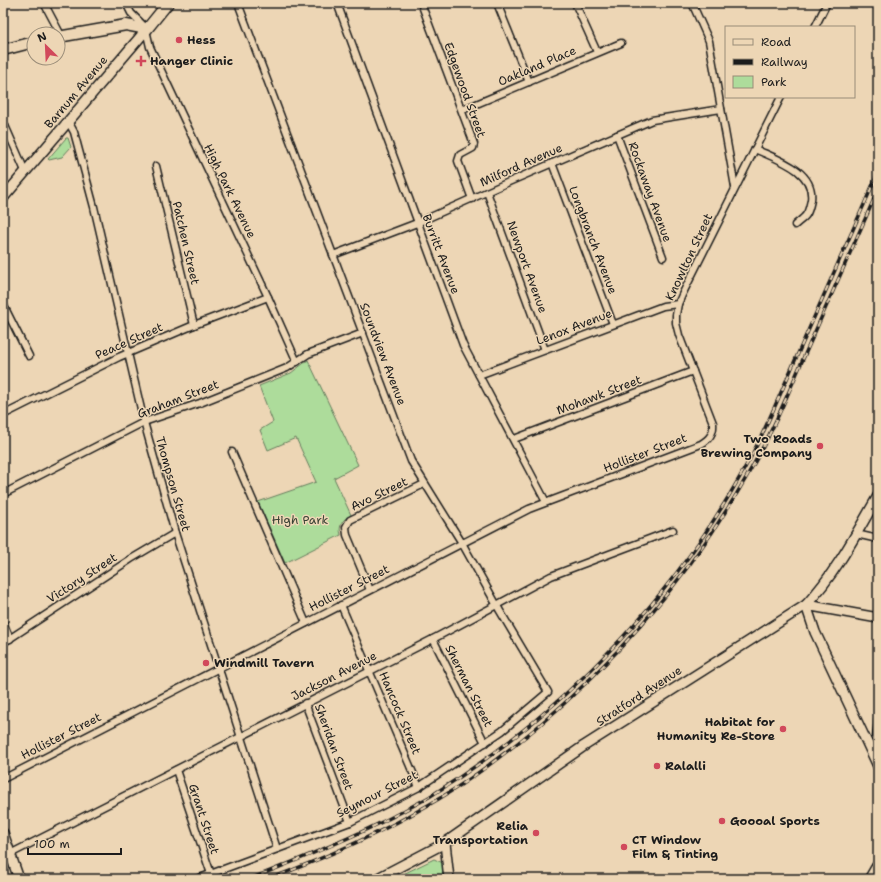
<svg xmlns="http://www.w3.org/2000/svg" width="881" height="882" viewBox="0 0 881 882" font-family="'Shantell Sans',sans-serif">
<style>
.green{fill:#addc9b;stroke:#647c5c}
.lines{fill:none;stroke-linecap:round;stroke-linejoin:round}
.street-casing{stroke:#1c1c1c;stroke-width:9}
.secondary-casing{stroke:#1c1c1c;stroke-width:12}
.primary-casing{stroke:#1c1c1c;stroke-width:13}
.highway-casing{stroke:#1c1c1c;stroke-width:15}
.street{stroke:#edd6b5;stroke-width:6}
.secondary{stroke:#edd6b5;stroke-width:9}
.primary{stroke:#edd6b5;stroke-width:10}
.highway{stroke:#edd6b5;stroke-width:12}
.rail-casing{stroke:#1c1c1c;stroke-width:3.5}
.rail{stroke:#edd6b5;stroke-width:2;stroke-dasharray:6;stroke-linecap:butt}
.poi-dot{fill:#d1495b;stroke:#edd6b5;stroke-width:1.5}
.labels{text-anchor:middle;stroke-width:3;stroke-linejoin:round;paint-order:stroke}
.poi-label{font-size:12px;font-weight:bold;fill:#1c1c1c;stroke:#edd6b5;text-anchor:start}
.street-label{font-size:12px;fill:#1c1c1c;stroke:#edd6b5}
.park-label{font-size:12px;fill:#394235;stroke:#edd6b5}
</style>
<rect width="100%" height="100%" fill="#edd6b5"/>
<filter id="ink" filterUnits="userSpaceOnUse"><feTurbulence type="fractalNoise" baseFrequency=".025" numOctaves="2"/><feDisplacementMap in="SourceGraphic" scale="8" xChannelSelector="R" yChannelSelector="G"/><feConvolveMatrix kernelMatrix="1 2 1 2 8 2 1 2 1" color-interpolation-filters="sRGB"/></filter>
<g filter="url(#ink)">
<g class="green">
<path d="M66 138H68L71 147 62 157 49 160 48 159Z"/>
<path d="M308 360 358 465 334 478 351 515C343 519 338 525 341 535L285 563 258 502 316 482 296 438 268 450 260 430 273 422 259 386 291 373Z"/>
<path d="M434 859 443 863 445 879H393Z"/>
</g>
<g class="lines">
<g class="street-casing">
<g id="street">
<path d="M44 3 62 37"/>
<path d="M126 3 131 13 147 29V34L150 47 268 297 297 362"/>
<path d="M337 3 463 345 546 502"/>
<path d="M421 3 474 144 473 148 460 155 458 161 472 199"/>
<path d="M497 3 529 82"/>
<path d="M575 3 597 52"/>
<path d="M692 3 709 41 735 187"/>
<path d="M815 27 827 3"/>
<path d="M462 110 621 43"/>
<path d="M3 121 25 171"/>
<path d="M68 121 74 132 94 207 144 422 175 533 277 849"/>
<path d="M617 135 663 257"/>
<path d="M755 149C776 159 815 170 811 200 810 204 809 211 806 215 803 219 798 222 795 225"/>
<path d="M552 163 613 324"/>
<path d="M156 166 194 325"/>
<path d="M487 192 545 350"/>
<path d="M333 255 417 223 511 181 652 120 721 109"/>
<path d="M3 304 29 356"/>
<path d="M479 375 663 306 678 304"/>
<path d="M3 415 119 357 194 325 268 297"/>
<path d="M514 439 693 371"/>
<path d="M232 452 306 623"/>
<path d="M3 494 144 422 200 403 287 368 308 354 363 333"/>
<path d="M856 534 878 539"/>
<path d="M370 590 347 535 346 527 350 520 424 484"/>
<path d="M341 605 419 787"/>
<path d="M3 622 10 639"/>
<path d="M433 639 485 743"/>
<path d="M3 643 131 559 175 533"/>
<path d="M305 703 350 822"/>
<path d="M874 758 878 720"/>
<path d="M176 770 211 874"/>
<path d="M3 779 529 509 701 444C710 439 714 433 713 423L679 335 676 323V315L678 304 682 295 781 97"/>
<path d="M10 854 433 639 551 576 673 530"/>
<path d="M197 879 350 822 419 787 502 731 548 692 500 611 462 543 411 461 238 3"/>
</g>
</g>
<g class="secondary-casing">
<g id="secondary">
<path d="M3 198 147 29"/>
<path d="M878 618 806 605 815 632 878 766"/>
<path d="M3 833 19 879"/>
<path d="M445 843 449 879"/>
<path d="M376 879 445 843 584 746 806 605C836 573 856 534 878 496"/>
</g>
</g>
<g class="primary-casing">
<g id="primary">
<path d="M58 37 126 25 147 29 168 3"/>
<path d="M3 50 34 42"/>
</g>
</g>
<g class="highway-casing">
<path id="highway" d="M871 879 878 867"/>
</g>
<use href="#street" class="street"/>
<use href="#secondary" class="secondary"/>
<use href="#primary" class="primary"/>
<use href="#highway" class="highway"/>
<g class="rail-casing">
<g id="rail">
<path d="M250 879C298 860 345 841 390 818 403 811 417 804 429 797 568 711 687 586 760 439 774 409 787 379 800 349 826 290 852 232 878 173"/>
<path d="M269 879C325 858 379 834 430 804 467 783 502 756 535 729 630 649 708 553 765 443 780 414 793 382 806 352 830 298 854 244 878 190"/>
</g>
</g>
<use href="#rail" class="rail"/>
</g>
</g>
<g class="poi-dot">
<circle cx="179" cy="40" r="4"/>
<path d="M139 55h4v4h4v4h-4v4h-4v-4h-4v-4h4z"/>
<circle cx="820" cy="446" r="4"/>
<circle cx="206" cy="663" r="4"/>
<circle cx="783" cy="729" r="4"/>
<circle cx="657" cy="766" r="4"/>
<circle cx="722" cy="821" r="4"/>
<circle cx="536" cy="833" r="4"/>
<circle cx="624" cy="847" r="4"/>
</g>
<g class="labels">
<g class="poi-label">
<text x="187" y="44">Hess</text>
<text x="150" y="65">Hanger Clinic</text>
<text x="812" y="443" text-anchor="end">Two Roads<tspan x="812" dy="14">Brewing Company</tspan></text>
<text x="214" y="667">Windmill Tavern</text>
<text x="775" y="726" text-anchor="end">Habitat for<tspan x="775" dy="14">Humanity Re-Store</tspan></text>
<text x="665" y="770">Ralalli</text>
<text x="730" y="825">Goooal Sports</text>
<text x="528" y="830" text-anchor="end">Relia<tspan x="528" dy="14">Transportation</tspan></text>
<text x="632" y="844">CT Window<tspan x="632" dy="14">Film &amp; Tinting</tspan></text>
</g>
<g class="street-label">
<text transform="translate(537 66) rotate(-23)" y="4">Oakland Place</text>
<text transform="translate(465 90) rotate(70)" y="4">Edgewood Street</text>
<text transform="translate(76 92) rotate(-50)" y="4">Barnum Avenue</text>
<text transform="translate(521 165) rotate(-24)" y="4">Milford Avenue</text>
<text transform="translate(230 191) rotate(64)" y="4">High Park Avenue</text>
<text transform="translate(650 192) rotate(70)" y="4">Rockaway Avenue</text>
<text transform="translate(593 240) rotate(69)" y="4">Longbranch Avenue</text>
<text transform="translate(186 243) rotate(77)" y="4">Patchen Street</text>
<text transform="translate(441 254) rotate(69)" y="4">Burritt Avenue</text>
<text transform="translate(689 257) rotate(-65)" y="4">Knowlton Street</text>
<text transform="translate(527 267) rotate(70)" y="4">Newport Avenue</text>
<text transform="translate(574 327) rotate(-21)" y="4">Lenox Avenue</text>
<text transform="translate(129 341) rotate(-24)" y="4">Peace Street</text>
<text transform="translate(383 354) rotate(69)" y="4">Soundview Avenue</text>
<text transform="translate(599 395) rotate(-21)" y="4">Mohawk Street</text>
<text transform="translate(178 399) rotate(-21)" y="4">Graham Street</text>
<text transform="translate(645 453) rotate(-21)" y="4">Hollister Street</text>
<text transform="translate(173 484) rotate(74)" y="4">Thompson Street</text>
<text transform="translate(379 494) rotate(-26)" y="4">Avo Street</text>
<text transform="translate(82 578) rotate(-33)" y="4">Victory Street</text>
<text transform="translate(349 588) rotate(-27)" y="4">Hollister Street</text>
<text transform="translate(334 676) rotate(-27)" y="4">Jackson Avenue</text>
<text transform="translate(469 686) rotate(63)" y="4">Sherman Street</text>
<text transform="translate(639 696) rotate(-33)" y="4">Stratford Avenue</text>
<text transform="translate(400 713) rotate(67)" y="4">Hancock Street</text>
<text transform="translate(61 736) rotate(-27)" y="4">Hollister Street</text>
<text transform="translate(334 747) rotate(70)" y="4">Sheridan Street</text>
<text transform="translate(377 794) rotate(-27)" y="4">Seymour Street</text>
<text transform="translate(204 819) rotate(72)" y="4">Grant Street</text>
</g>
<g class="park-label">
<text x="300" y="524">High Park</text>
</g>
</g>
<rect width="881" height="882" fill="none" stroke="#edd6b5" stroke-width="16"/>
<rect x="8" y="8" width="865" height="866" fill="none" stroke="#1c1c1c" stroke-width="1.5" filter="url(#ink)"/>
<rect x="725" y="26" width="130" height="72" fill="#edd6b5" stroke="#998c78"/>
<rect x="733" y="39" width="20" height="6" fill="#edd6b5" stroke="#998c78"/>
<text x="761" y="46" font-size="12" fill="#1c1c1c">Road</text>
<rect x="733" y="59" width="20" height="6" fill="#1c1c1c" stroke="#998c78"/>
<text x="761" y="66" font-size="12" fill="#1c1c1c">Railway</text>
<rect x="733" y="76" width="20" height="12" fill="#addc9b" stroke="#998c78"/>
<text x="761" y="86" font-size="12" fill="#1c1c1c">Park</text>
<g transform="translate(46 46) rotate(336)"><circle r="19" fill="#edd6b5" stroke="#998c78"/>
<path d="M0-3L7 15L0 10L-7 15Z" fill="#d1495b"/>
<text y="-6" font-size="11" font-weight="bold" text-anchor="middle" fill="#1c1c1c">N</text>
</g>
<path d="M28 848v6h93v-6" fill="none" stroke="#1c1c1c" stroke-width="2"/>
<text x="34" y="848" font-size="12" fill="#1c1c1c" stroke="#edd6b5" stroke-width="3" paint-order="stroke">100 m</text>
</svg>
